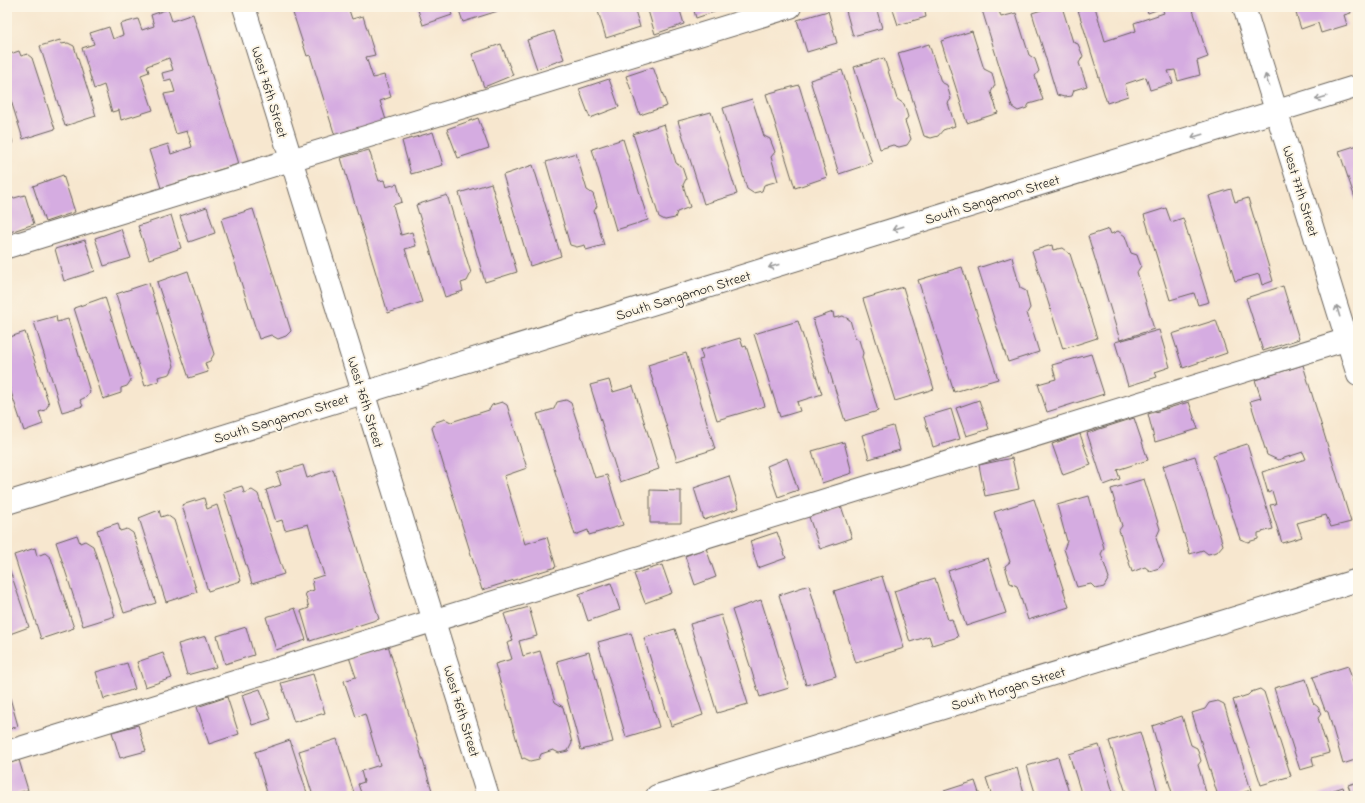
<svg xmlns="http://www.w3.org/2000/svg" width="1365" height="803" viewBox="0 0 1365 803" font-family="'Indie Flower',sans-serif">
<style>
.building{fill:#d5ace1}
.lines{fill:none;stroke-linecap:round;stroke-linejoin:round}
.minor-casing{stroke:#69635b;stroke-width:24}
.minor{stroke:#fff;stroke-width:22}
.oneway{stroke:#999}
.labels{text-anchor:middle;stroke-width:4;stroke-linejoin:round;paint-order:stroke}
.street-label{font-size:14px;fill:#1c1c1c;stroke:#fcf5e5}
</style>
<rect width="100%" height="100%" fill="#fcf5e5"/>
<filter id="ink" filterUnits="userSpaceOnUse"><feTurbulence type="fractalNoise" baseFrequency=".025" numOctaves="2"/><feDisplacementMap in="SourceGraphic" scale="8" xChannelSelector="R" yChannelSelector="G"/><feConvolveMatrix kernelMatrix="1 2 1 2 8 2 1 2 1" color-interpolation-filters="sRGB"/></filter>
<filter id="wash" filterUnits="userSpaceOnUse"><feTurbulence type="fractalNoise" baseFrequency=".012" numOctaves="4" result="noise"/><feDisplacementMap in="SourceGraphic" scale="16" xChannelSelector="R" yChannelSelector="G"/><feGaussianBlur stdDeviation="0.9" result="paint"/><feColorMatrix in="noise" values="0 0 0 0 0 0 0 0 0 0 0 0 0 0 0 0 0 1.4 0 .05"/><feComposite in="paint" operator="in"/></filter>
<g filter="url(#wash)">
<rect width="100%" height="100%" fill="#f7e7cf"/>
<g id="blocks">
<g class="building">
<path d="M291 7H348L352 19 363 16 375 55 366 57 373 78 384 75 391 97 380 101 386 120 335 136 310 55 307 56Z"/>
<path d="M417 7H449L452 15 423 25Z"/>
<path d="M458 7H500L501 10 463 22Z"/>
<path d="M611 7H634L640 27 606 38 598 11Z"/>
<path d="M647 7H679L684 24 655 34Z"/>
<path d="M693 7H722L723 9 696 18Z"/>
<path d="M845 7H876L882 28 853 36Z"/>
<path d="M892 7H924L926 17 898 25Z"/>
<path d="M993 7H998L1001 17 1016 13 1029 55 1035 59 1039 71 1035 76 1043 100 1029 104 1027 108 1018 111 1012 107 982 10Z"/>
<path d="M1051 7H1062L1073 42 1078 44 1083 56 1079 63 1087 86 1074 90 1072 96 1064 97 1057 95 1032 13Z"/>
<path d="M1088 7H1095L1105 41 1136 31 1134 23 1164 13 1162 8 1148 13 1146 7H1192L1208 57 1197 61 1200 75 1178 81 1175 70 1168 71 1173 83 1150 90 1146 77 1125 84 1128 96 1107 103 1078 10Z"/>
<path d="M1294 7H1349L1351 13 1344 15 1347 25 1321 33 1318 23 1301 29Z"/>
<path d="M168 9 172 21 193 14 239 164 161 188 149 150 168 144 171 154 192 147 187 131 176 134 164 94 175 92 171 79 164 81 162 73 173 70 169 58 147 66 149 72 141 75 153 110 121 120 119 110 112 112 104 85 94 89 82 48 94 44 90 33 109 27 113 39 123 35 120 24 138 19 142 30 154 26 151 15Z"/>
<path d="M828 11 837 43 807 52 797 20Z"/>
<path d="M554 31 564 59 537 69 527 40Z"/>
<path d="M972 31 984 69 992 73 995 85 991 92 998 113 967 123 941 41Z"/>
<path d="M60 40 61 44 68 43 74 46 96 116 65 126 40 46Z"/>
<path d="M501 44 513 75 484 87 472 54Z"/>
<path d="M929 44 941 82 947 85 951 99 948 103 955 126 943 130 938 136 931 138 924 136 898 53Z"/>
<path d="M19 51 21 56 27 54 32 58 55 129 23 139 7 88V55Z"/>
<path d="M884 58 897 99 904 104 908 117 905 121 911 139 907 145 899 147 893 145 880 149 854 67Z"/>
<path d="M653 67 667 106 640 115 626 76Z"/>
<path d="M842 70 872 163 839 174 810 80Z"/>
<path d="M609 79 619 107 590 118 579 89Z"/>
<path d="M799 85 827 177 795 188 766 94Z"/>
<path d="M752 99 764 136 770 139 775 152 771 157 778 181 764 185 762 191 753 193 747 189 723 108Z"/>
<path d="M711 112 737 194 704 204 678 121Z"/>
<path d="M478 118 489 148 458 158 447 129Z"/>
<path d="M7 123 13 143 7 144Z"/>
<path d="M664 124 676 163 682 167 686 179 683 185 690 207 677 212 675 218 665 220 659 217 633 134Z"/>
<path d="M433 132 443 165 411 174 402 141Z"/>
<path d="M623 139 648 220 616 230 592 149Z"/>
<path d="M1358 145V207L1339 151Z"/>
<path d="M369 150 379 181 384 180 386 187 397 184 402 202 393 205 401 235 412 232 416 246 405 249 422 302 388 313 341 158Z"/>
<path d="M576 153 587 190 593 194 597 206 594 211 604 245 586 250 585 245 577 247 570 245 546 162Z"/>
<path d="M533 165 561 256 530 266 503 175Z"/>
<path d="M63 175 75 212 45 222 33 186Z"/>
<path d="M491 183 517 272 485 282 459 193Z"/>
<path d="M1231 189 1235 202 1248 198 1273 281 1262 285 1259 274 1235 281 1209 196Z"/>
<path d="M25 195 34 224 7 233V200Z"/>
<path d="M447 195 471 273 467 281 461 283 463 291 445 297 416 205Z"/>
<path d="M207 207 215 233 189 242 180 216Z"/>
<path d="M1166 208 1171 222 1183 218 1209 302 1198 305 1194 293 1170 300 1144 215Z"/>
<path d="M253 209 291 331 286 336 278 339 271 335 259 339 221 219Z"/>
<path d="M171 215 181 248 149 259 138 226Z"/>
<path d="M121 229 131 258 104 266 95 238Z"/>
<path d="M1109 229 1111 234 1118 231 1125 236 1131 253 1137 255 1141 266 1137 272 1154 329 1120 340 1088 236Z"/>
<path d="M85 240 95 271 64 281 55 249Z"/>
<path d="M1052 245 1053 250 1062 248 1070 254 1097 338 1063 349 1032 251Z"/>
<path d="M1012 257 1020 288 1026 291 1030 308 1027 313 1039 352 1008 362 978 268Z"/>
<path d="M962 267 998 379 954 392 918 280Z"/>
<path d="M188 271 214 354 210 361 205 363 208 372 189 378 157 282Z"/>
<path d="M149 283 174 366 170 374 158 377 159 381 145 386 116 294Z"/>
<path d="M1283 286 1299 339 1263 351 1246 298Z"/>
<path d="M903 287 934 389 895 401 863 299Z"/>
<path d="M105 297 131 380 127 386 121 388V393L103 399 74 308Z"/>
<path d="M833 312 834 318 843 316 850 320 855 337 859 340 863 353 862 357 878 411 845 421 813 319Z"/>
<path d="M56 316 57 322 68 319 90 392 86 397 80 400 83 406 62 412 34 322Z"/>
<path d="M1216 320 1227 353 1183 368 1172 334Z"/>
<path d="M798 321 822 394 797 402 800 411 780 417 754 334Z"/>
<path d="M1159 330 1170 367 1155 372 1157 377 1128 386 1115 342Z"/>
<path d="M25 332 49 404 45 410 39 412 43 424 24 431 7 380V338Z"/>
<path d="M740 338 743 347 746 346 765 406 717 420 699 360 703 359 700 350Z"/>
<path d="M686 353 715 449 677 461 648 365Z"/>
<path d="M1091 354 1104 394 1047 412 1038 384 1056 379 1052 365Z"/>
<path d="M1303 365 1351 522 1331 527 1326 515 1297 523 1302 537 1282 543 1270 505 1276 504 1272 491 1268 493 1262 472 1306 459 1303 452 1278 460 1267 455 1250 401 1261 398 1255 380Z"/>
<path d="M609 380 613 392 633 386 659 469 620 482 590 385Z"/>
<path d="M566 400 571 403 595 478 607 475 623 525 589 535 588 530 575 535 537 414 554 409 557 402Z"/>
<path d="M979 400 989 429 966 436 956 408Z"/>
<path d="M502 402 507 405 527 468 504 476 525 544 547 537 556 567 482 590 432 428 436 422 445 419 451 422 489 410 492 405Z"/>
<path d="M1189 402 1198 429 1155 442 1148 414Z"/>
<path d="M951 409 960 439 933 447 924 417Z"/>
<path d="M1134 418 1148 460 1117 470 1120 479 1104 485 1087 433Z"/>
<path d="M893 426 900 450 869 459 862 435Z"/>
<path d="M1080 434 1091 465 1063 475 1052 444Z"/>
<path d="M844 442 852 473 822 483 812 451Z"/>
<path d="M1247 444 1273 529 1258 533V539L1248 542 1240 539 1213 455Z"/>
<path d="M1195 456 1223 545 1217 552 1208 554 1203 550 1190 554 1163 466Z"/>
<path d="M787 458 798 490 778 497 767 466Z"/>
<path d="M1012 458 1019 489 985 496 979 465Z"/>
<path d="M303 465 307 478 333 469 379 619 310 641 301 611 309 608 305 593 314 590 312 579 324 575 308 524 285 530 282 520 276 522 266 490 281 485 277 473Z"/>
<path d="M729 476 739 508 704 520 694 488Z"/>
<path d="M1144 479 1160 529 1156 538 1164 562 1159 568 1150 571 1145 567 1132 572 1119 530 1122 526 1111 489Z"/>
<path d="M242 486 244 493 252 490 258 494 284 574 252 584 223 492Z"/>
<path d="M650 490 681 491V523H650Z"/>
<path d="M1089 496 1104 548 1101 554 1109 578 1104 587 1096 589 1091 584 1077 587 1064 549 1067 541 1057 505Z"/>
<path d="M204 498 207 509 217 505 241 581 208 591 182 505Z"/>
<path d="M1034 499 1069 607 1028 620 1017 586 1010 583 1005 566 1010 562 994 512Z"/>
<path d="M841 506 852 538 820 549 809 517Z"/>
<path d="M159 510 161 517 167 515 174 520 197 592 166 602 139 518Z"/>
<path d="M118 523 120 531 127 529 133 533 156 603 124 613 97 530Z"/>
<path d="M777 532 786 558 758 568 750 541Z"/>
<path d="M77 535 80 543 85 541 93 546 115 616 83 626 56 542Z"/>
<path d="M35 548 37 556 45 553 51 558 74 628 41 639 14 555Z"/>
<path d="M706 548 716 577 695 585 685 556Z"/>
<path d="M988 558 1006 613 966 626 948 571Z"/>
<path d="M7 562 29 627 7 635Z"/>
<path d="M662 565 672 593 645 603 634 574Z"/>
<path d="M882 576 904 648 856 663 834 591Z"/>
<path d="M935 578 948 620 952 619 958 637 932 645 929 636 910 642 894 591Z"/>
<path d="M611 583 620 610 588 621 579 594Z"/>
<path d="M809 585 836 676 806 685 779 595Z"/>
<path d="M761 600 789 688 760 697 732 610Z"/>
<path d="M529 607 537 636 519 641 523 656 540 651 555 702 563 707 572 743 568 751 559 753 553 750 541 754 539 759 530 761 524 758 522 759 495 664 512 659 507 643 513 641 504 614Z"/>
<path d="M295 608 306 640 276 650 266 617Z"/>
<path d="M721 615 748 704 717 713 690 624Z"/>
<path d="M246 627 254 655 225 664 217 636Z"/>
<path d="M675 629 703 715 671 726 644 638Z"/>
<path d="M631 633 659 727 626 737 598 642Z"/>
<path d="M206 636 216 667 187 675 178 644Z"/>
<path d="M388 645 433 794 425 796H362L358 784 364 782 361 771 380 765 365 714 356 717 344 681 356 677 349 657Z"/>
<path d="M589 652 613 742 581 750 557 661Z"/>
<path d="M163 653 172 678 145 687 137 662Z"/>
<path d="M127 663 135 689 104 699 96 672Z"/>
<path d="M1348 666 1358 698V759L1343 764 1328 712 1325 710 1313 677Z"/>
<path d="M313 674 325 713 294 722 281 683Z"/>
<path d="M1306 679 1313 703 1318 707 1321 714 1318 718 1329 753 1312 758 1314 766 1300 770 1274 688Z"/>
<path d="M260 689 271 719 252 725 242 695Z"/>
<path d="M1260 689 1264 692 1291 776 1261 785 1233 700 1248 695 1251 692Z"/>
<path d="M227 697 239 734 209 744 197 707Z"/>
<path d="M10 698 18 726 7 730V699Z"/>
<path d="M1218 701 1224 704 1251 790 1233 796H1218L1192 713 1205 709 1209 703Z"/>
<path d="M1182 716 1191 745 1197 748 1201 761 1198 765 1207 796H1173L1152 726Z"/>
<path d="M138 725 146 751 120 758 112 732Z"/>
<path d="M1140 732 1159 796H1127L1109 741Z"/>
<path d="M337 739 355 796H313L299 751Z"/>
<path d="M290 740 308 796H268L255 752Z"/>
<path d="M1099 745 1114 796H1082L1069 754Z"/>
<path d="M1058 757 1070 796H1036L1027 766Z"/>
<path d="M19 760 28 790 7 796V764Z"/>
<path d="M1017 768 1025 796H992L986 778Z"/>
<path d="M975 781 980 796H945L944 791Z"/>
<path d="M1358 782V796H1352L1348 785Z"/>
<path d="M1343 787 1346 796H1316Z"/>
</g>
</g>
</g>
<g filter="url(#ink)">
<use href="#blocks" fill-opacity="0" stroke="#69635b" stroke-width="1"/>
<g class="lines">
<g class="minor-casing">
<g id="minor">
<path d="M244 7 488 796"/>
<path d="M1244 7 1358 375"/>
<path d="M7 247 790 7"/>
<path d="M7 503 1358 86"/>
<path d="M7 752 1358 336"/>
<path d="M657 796 1358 580"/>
</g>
</g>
<use href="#minor" class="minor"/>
</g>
<defs><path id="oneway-shaft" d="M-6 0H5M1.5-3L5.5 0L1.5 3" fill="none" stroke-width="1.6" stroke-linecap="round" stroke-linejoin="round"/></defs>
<g class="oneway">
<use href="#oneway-shaft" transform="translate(1267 80) rotate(-108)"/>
<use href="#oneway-shaft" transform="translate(1321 98) rotate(163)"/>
<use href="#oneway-shaft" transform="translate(1197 136) rotate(163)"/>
<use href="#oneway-shaft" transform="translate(898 228) rotate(163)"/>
<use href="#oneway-shaft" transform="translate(774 266) rotate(163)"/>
<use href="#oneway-shaft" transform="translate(1338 311) rotate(-107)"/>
</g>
</g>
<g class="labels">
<g class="street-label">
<text transform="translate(270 92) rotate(73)" y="5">West 76th Street</text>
<text transform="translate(1301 191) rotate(73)" y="5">West 77th Street</text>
<text transform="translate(992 199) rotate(-17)" y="5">South Sangamon Street</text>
<text transform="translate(683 295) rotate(-17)" y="5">South Sangamon Street</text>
<text transform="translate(366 402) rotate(73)" y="5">West 76th Street</text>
<text transform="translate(281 418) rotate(-17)" y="5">South Sangamon Street</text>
<text transform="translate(1008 688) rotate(-17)" y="5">South Morgan Street</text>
<text transform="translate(462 711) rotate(73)" y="5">West 76th Street</text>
</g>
</g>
<rect width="1365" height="803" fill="none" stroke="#fcf5e5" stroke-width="24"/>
</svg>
